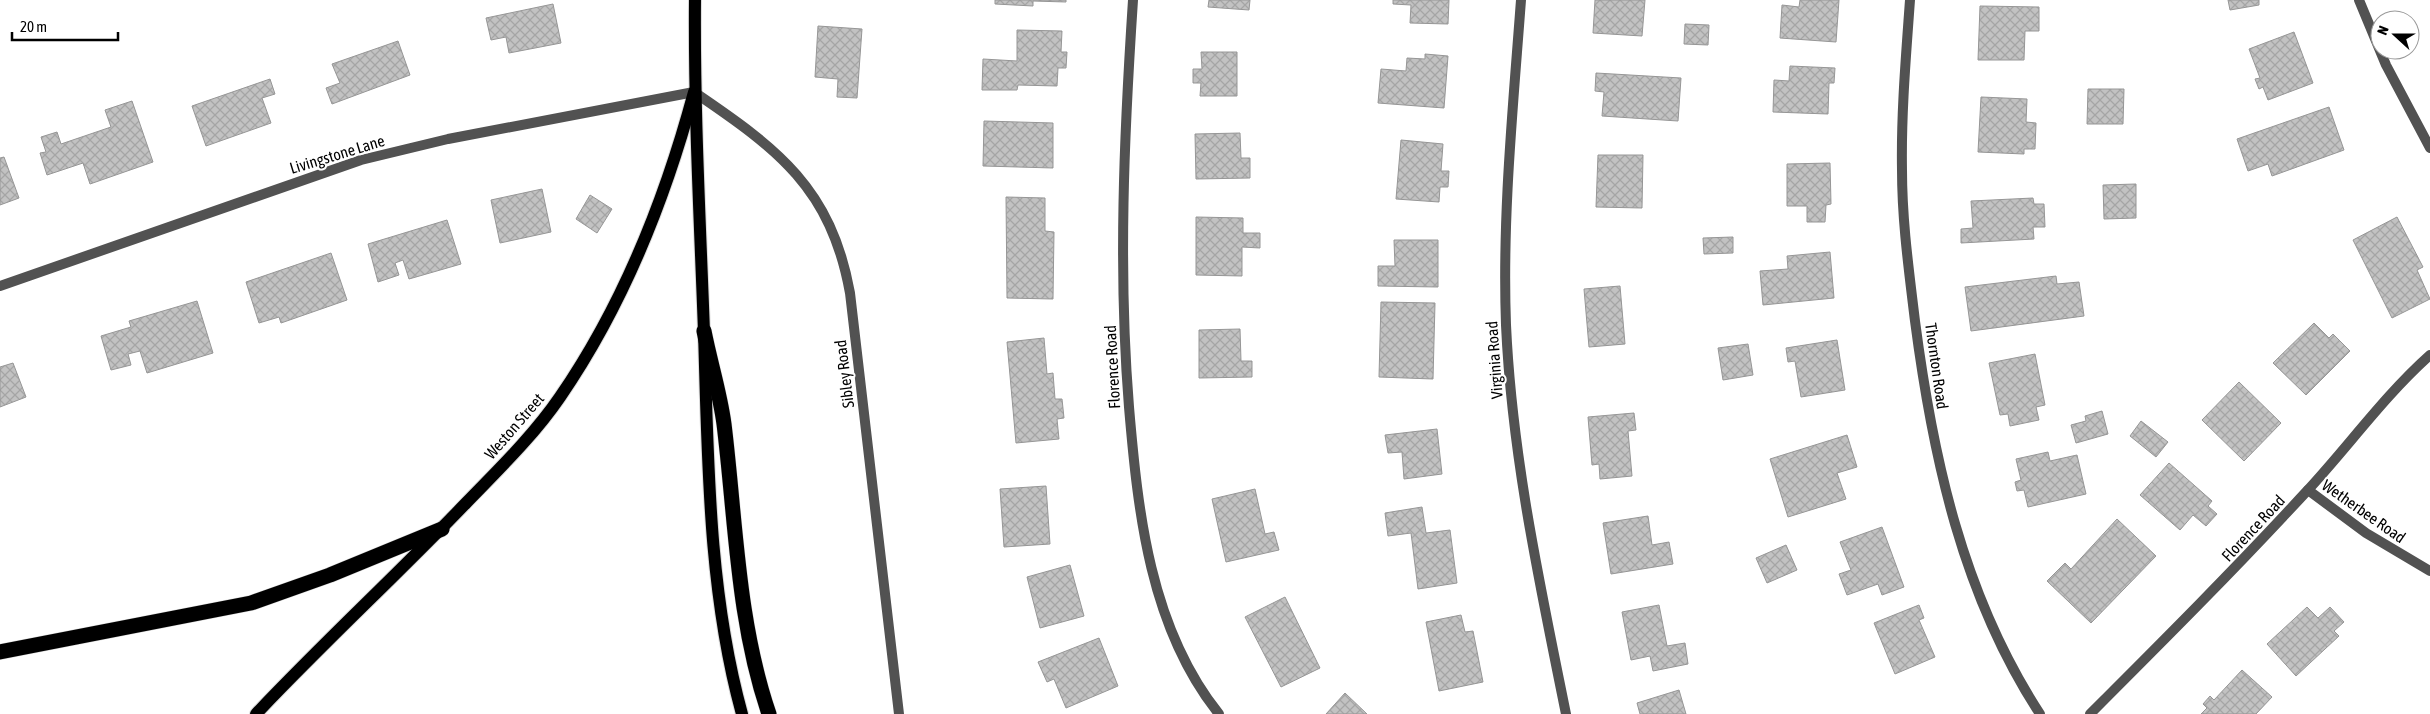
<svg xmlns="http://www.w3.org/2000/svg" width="2430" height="714" viewBox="0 0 2430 714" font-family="'Asap Condensed',sans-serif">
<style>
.building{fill:url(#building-cross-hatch);stroke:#969696}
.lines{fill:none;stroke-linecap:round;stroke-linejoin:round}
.primary-casing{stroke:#dbdbdb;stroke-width:14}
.highway-casing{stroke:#dbdbdb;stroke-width:16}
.street{stroke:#525252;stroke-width:10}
.primary{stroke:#000;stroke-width:12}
.highway{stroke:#000;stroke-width:15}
.labels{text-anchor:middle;stroke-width:4;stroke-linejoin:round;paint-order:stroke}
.street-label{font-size:16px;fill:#000;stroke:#fff}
</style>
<defs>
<pattern id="building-cross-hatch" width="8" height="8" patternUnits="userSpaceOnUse" patternTransform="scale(1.25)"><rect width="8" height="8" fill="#c2c2c2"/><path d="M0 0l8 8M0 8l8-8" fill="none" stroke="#a5a5a5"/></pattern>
</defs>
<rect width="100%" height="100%" fill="#fff"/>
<g class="building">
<path d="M995 0H1066V2L1033 1V6L995 4Z"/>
<path d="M1209 0H1250L1249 10 1208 7Z"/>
<path d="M1393 0H1449L1448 24 1410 23 1411 5 1393 4Z"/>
<path d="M1595 0H1645L1642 36 1593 33Z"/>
<path d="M1800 0H1839L1836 42 1780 38 1782 5 1799 7Z"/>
<path d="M2228 0H2259V5L2230 10Z"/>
<path d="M553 4 561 43 509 53 506 37 491 40 486 18Z"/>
<path d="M1980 6 2039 7V31H2025L2024 60H1978Z"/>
<path d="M1685 24 1709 25 1708 45 1684 44Z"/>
<path d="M818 26 862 29 857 98 837 97 838 79 815 77Z"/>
<path d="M1017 30 1062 31 1061 52H1067L1066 68H1058L1057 86 1018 85 1017 90H982L983 59 1017 61Z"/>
<path d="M2294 32 2313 83 2268 100 2263 87 2259 89 2255 79 2260 78 2249 49Z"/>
<path d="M398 41 410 75 332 104 326 88 340 83 332 64Z"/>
<path d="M1201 52H1237V96H1200L1201 83H1193V69H1202Z"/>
<path d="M1425 54 1448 56 1444 108 1378 103 1381 69 1406 71 1407 58 1425 59Z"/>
<path d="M1790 66 1835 68 1834 83H1829L1828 114 1773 112 1774 80 1789 81Z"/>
<path d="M1596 73 1681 78 1678 121 1602 116 1604 92 1595 91Z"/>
<path d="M270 79 275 94 262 98 271 123 206 146 192 106Z"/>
<path d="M2088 89H2124L2123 124H2087Z"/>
<path d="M1981 97 2027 99 2026 122 2036 123 2035 149H2024V154L1978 152Z"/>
<path d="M132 101 153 162 90 184 83 163 47 175 40 153 46 152 41 137 57 132 61 144 111 127 105 110Z"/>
<path d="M2329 107 2344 150 2272 176 2268 164 2248 171 2237 139Z"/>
<path d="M984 121 1053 123V168L983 166Z"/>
<path d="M1240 133 1241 158H1250V178L1196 179 1195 134Z"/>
<path d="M1401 140 1443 144 1441 171H1449L1448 187H1440L1439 202 1396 199Z"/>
<path d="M1598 155H1643L1642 208 1596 207Z"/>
<path d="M4 157 19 198 0 205V158Z"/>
<path d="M1830 163 1831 204 1826 205 1825 222H1807V206H1787V164Z"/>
<path d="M2136 184V218L2104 219 2103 185Z"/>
<path d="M542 189 551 232 500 243 491 200Z"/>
<path d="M590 195 612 209 597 233 576 219Z"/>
<path d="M1006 197 1045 198V231L1054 232 1053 299 1007 298Z"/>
<path d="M2033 198 2034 204H2044L2045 227H2033L2034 239 1961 243V229L1973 228 1971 201Z"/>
<path d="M1196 217 1243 218V233H1260V248L1242 247V276L1196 275Z"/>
<path d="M2397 217 2423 267 2417 270 2430 299 2392 318 2353 240Z"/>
<path d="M447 220 461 264 409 279 403 260 395 263 399 275 378 282 368 244Z"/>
<path d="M1733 237V253L1704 254 1703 238Z"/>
<path d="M1394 240H1438V287L1378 286V266H1395Z"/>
<path d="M1830 252 1834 298 1763 305 1760 271 1788 269 1787 256Z"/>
<path d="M331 253 347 300 281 323 279 317 259 323 246 282Z"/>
<path d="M2056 276 2057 284 2079 282 2084 316 1971 331 1965 287Z"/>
<path d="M1620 286 1625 344 1589 347 1584 289Z"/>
<path d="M197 301 213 353 147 373 140 351 128 354 131 365 111 370 101 336 131 327 129 321Z"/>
<path d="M1381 302 1435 303 1433 379 1379 377Z"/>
<path d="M2314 323 2329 338 2333 334 2350 351 2306 395 2273 363Z"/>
<path d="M1240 329 1241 361H1252V377L1199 378V330Z"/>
<path d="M1044 338 1047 374 1053 373 1055 399H1062L1064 418 1057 419 1059 439 1016 443 1007 342Z"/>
<path d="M1837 340 1845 390 1801 397 1795 361 1788 362 1786 348Z"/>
<path d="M1748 344 1753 375 1723 380 1718 348Z"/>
<path d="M2035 354 2045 405 2036 407 2039 420 2010 426 2008 414 2000 415 1989 363Z"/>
<path d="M13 363 26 397 0 407V367Z"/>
<path d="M2239 382 2281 423 2244 461 2202 420Z"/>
<path d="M2102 411 2108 434 2076 443 2071 425 2086 421 2085 416Z"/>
<path d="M1634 413 1636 430 1628 431 1632 476 1600 479 1599 464 1592 465 1588 417Z"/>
<path d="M2141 421 2168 442 2156 457 2130 436Z"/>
<path d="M1437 429 1442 474 1404 479 1402 452 1388 453 1385 435Z"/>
<path d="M1847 435 1857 467 1837 473 1846 499 1788 517 1770 459Z"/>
<path d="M2048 452 2050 461 2077 455 2086 494 2028 507 2024 490 2017 491 2015 482 2021 480 2016 459Z"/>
<path d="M2169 463 2212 501 2208 506 2217 514 2206 526 2193 515 2180 530 2140 495Z"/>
<path d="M1046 486 1050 544 1004 547 1000 489Z"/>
<path d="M1255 489 1265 534 1274 532 1279 550 1226 562 1212 499Z"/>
<path d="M1422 507 1426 533 1450 530 1457 583 1418 589 1411 533 1388 536 1385 513Z"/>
<path d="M1648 516 1652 545 1669 542 1673 564 1611 574 1603 523Z"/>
<path d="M2117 519 2156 556 2091 623 2047 581 2065 563 2071 569Z"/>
<path d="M1882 527 1904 587 1882 595 1878 584 1847 595 1839 574 1851 570 1840 542Z"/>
<path d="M1786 545 1797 570 1767 583 1756 558Z"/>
<path d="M1070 565 1084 616 1040 628 1027 577Z"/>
<path d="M1285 597 1320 668 1281 687 1245 617Z"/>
<path d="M1659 605 1667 646 1685 643 1688 664 1653 671 1650 656 1631 660 1622 612Z"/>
<path d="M1919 605 1924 618 1919 620 1935 657 1895 674 1874 623Z"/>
<path d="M2307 607 2318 618 2330 607 2344 622 2334 631 2339 636 2296 676 2267 644Z"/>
<path d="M1461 615 1465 632 1473 631 1483 682 1439 691 1426 622Z"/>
<path d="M1099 638 1118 686 1066 708 1054 679 1047 682 1038 662Z"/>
<path d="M2242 670 2272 697 2256 714H2201L2207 708 2203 704 2210 696 2214 700Z"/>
<path d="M1679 690 1686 714H1640L1637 703Z"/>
<path d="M1345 693 1367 714H1326Z"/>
</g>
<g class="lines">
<g class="primary-casing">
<g id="primary">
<path d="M695 0C694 111 700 221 704 332 708 459 708 591 742 714"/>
<path d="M256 714C325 641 398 574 467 502 500 468 534 435 560 397 624 304 665 200 694 92"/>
</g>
</g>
<g class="highway-casing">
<g id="highway">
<path d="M704 331C710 362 720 393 724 424 736 522 737 620 769 714"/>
<path d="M0 652 251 603 330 575 442 529"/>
</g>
</g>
<g class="street">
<path d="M1133 0C1124 136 1118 271 1129 407 1138 513 1150 628 1219 714"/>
<path d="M1521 0C1513 108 1502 217 1506 325 1512 457 1540 585 1566 714"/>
<path d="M1910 0C1906 56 1901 114 1902 170 1902 221 1909 271 1915 321 1933 459 1963 596 2040 714"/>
<path d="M2359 0 2386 65 2430 148"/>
<path d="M0 286 361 160 448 139 694 92C778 149 831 188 850 293L899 714"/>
<path d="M2308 490 2366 533 2430 571"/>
<path d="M2090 714C2163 641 2236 568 2306 492 2348 447 2384 396 2430 355"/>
</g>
<use href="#primary" class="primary"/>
<use href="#highway" class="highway"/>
</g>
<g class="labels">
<g class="street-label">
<text transform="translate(337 154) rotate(-17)" y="6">Livingstone Lane</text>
<text transform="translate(1494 360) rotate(-94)" y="6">Virginia Road</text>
<text transform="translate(1937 366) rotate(82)" y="6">Thornton Road</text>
<text transform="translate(1112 367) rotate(-93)" y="6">Florence Road</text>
<text transform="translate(844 374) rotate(-97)" y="6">Sibley Road</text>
<text transform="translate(514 426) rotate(-49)" y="6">Weston Street</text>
<text transform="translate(2364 511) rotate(35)" y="6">Wetherbee Road</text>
<text transform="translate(2253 528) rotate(-47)" y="6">Florence Road</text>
</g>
</g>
<g transform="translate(2395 35) rotate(291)"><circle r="24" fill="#ffffff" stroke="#999999"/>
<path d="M0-4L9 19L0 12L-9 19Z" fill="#000000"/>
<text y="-8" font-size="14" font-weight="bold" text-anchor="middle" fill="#000000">N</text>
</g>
<path d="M12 32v8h106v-8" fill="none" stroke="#000000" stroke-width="2.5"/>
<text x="20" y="32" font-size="15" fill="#000000" stroke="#ffffff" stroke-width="4" paint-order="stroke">20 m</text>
</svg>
